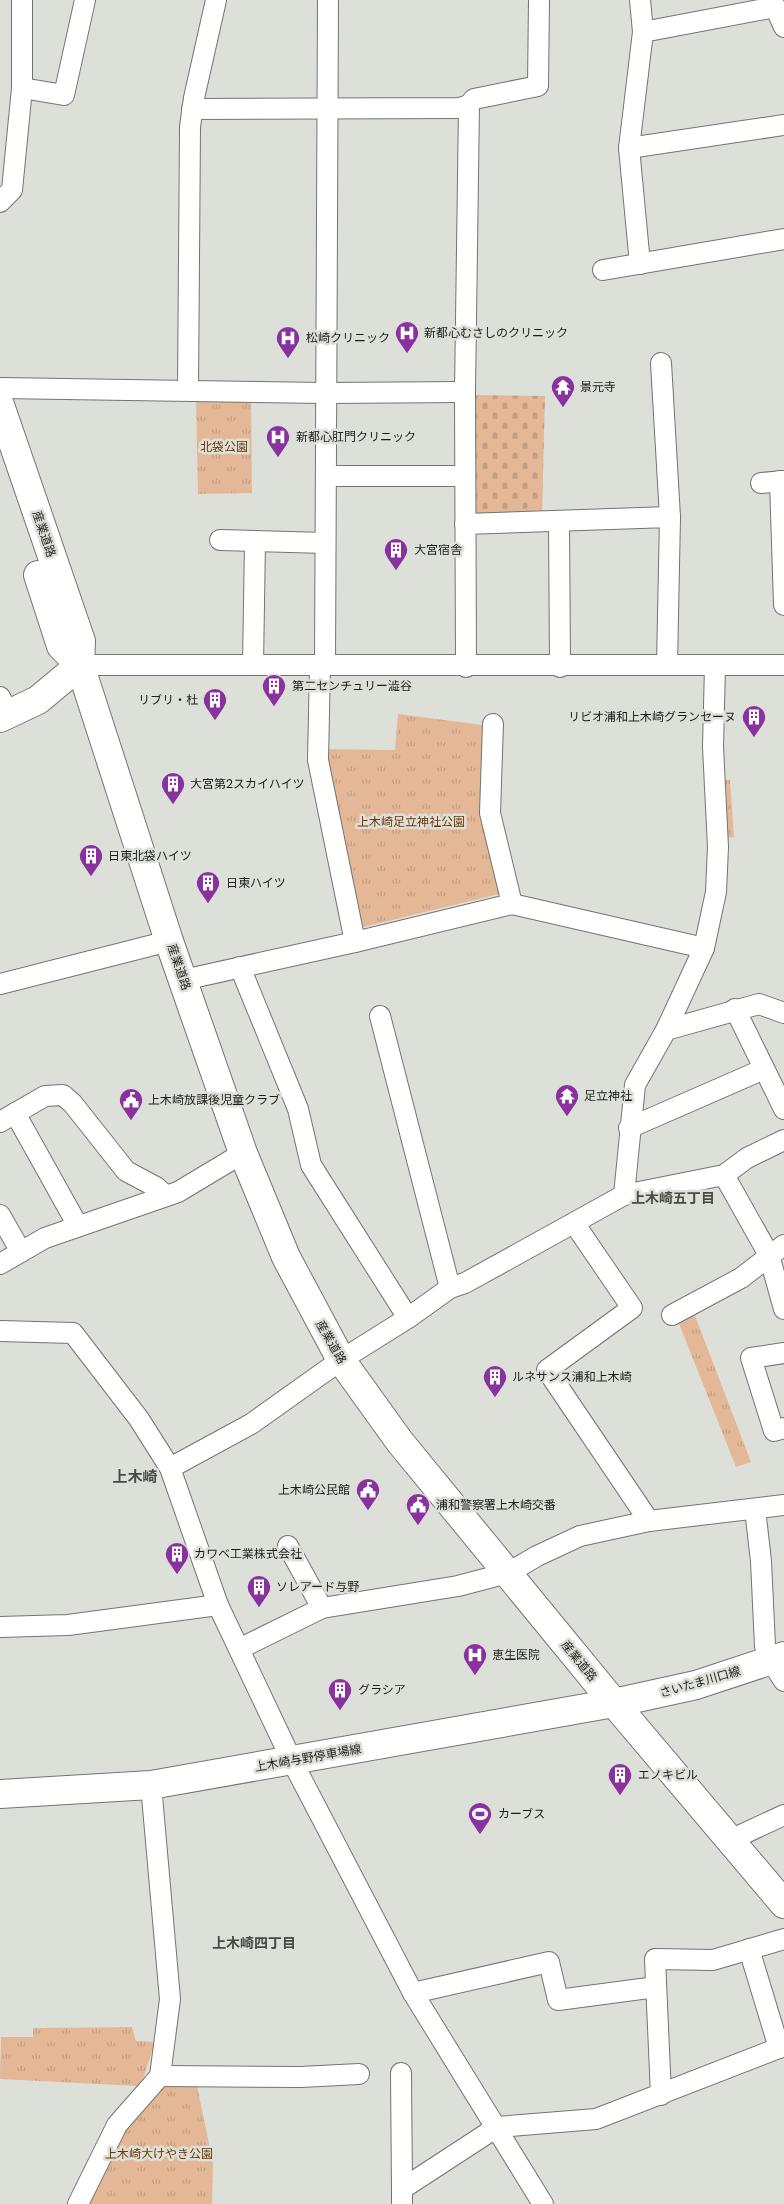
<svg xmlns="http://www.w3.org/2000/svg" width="784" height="2204" viewBox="0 0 784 2204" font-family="Poppins,'Noto Sans JP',sans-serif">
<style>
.grass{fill:url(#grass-tufts)}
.cemetery{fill:url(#cemetery-stones)}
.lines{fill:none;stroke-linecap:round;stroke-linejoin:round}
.street-casing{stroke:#73756f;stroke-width:22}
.secondary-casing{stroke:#73756f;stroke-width:30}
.primary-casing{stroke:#73756f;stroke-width:30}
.street{stroke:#fff;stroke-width:20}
.secondary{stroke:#fff;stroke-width:28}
.primary{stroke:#fff;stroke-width:28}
.labels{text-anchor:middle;stroke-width:5;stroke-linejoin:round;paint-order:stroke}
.poi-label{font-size:12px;fill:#1c1d1a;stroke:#dde0d9;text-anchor:start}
.park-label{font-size:12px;fill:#6c3800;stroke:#dde0d9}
.street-label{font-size:12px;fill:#1c1d1a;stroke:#dde0d9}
.neighbourhood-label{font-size:14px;font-weight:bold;fill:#484a45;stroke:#dde0d9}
.quarter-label{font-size:15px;font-weight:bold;fill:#484a45;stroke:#dde0d9}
</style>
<defs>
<pattern id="grass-tufts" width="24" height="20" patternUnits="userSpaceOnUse" patternTransform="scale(1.25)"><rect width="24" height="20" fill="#e4b897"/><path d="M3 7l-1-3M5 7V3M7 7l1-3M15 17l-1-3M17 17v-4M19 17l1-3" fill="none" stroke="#c39e82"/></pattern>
<pattern id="cemetery-stones" width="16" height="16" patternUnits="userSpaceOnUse" patternTransform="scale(1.25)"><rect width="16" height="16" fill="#e4b897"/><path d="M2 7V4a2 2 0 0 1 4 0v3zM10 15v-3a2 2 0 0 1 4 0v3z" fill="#c39e82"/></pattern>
</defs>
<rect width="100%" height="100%" fill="#dde0d9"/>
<g class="grass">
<path d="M251 400 252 493 198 494 196 401Z"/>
<path d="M398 714 483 725 482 810 499 894 359 928 322 749 395 750Z"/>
<path d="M718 780H730L734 837 722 838Z"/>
<path d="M694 1313 751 1462 736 1467 678 1321Z"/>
<path d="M132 2027 136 2041 155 2042 144 2076 138 2086 0 2079 1 2037H33V2028Z"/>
<path d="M160 2076H195L213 2163 212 2204H78Z"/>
</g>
<path class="cemetery" d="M472 395 545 396 542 515 475 519Z"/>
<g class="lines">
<g class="street-casing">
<g id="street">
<path d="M640 0 643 32 629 148 640 264"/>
<path d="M772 0 784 27"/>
<path d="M643 32 775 7"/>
<path d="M22 88 64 95 85 0"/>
<path d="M192 109 459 108 469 105 474 99 538 86 539 0"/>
<path d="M629 148 784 125"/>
<path d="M0 202 12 190 22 88V0"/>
<path d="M603 270 784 239"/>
<path d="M661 363 670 517"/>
<path d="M0 388 326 393 465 392"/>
<path d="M188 390 190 127 194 98 216 0"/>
<path d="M326 476H465"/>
<path d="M780 481 784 605"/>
<path d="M761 483 784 481"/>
<path d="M559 521 560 667"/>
<path d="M465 524 670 517 667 665"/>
<path d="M220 540 325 543"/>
<path d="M80 665C314 665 549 666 784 665"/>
<path d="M253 665 255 541"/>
<path d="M320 665 318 760 355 942"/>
<path d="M325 665 328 0"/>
<path d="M466 667 465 392 469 105"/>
<path d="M0 697 2 701"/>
<path d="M493 724 490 813 512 904"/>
<path d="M240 967 298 1109 311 1165 408 1318"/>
<path d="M183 980 355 942 512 904 704 948"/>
<path d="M0 984 169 941"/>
<path d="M735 1009 784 1109"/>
<path d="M380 1016 450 1288"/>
<path d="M666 1030 704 948 716 892 718 847 713 747 715 666"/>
<path d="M15 1113 78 1226"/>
<path d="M0 1122 45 1096 63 1095 73 1104 126 1171 156 1187 166 1196"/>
<path d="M629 1128 764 1069"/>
<path d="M724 1175 769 1255 784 1309"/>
<path d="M624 1195 635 1085 666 1030 759 1004 784 1013"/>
<path d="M0 1215 21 1252"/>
<path d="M574 1223 632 1308 547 1370 649 1521"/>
<path d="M0 1264 45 1238 178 1192 243 1153"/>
<path d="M672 1315 741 1278 784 1245"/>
<path d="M0 1331 73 1333 139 1419 170 1468 218 1605 292 1761 413 1993 543 2204"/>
<path d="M784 1353 751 1358 774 1431 784 1428"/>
<path d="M170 1468 251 1424 341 1360 408 1318 450 1288 465 1283 624 1195 724 1175 747 1158 784 1140"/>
<path d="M755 1509 761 1561 765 1646 771 1661 784 1681"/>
<path d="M288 1546 322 1608 458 1586 508 1573 537 1556 580 1536 649 1521 784 1505"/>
<path d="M0 1627 68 1625 218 1605"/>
<path d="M239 1649 322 1608"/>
<path d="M730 1840 784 1815"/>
<path d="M749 1949 779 2048"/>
<path d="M413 1993 549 1962 558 2000 656 1987"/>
<path d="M401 2073 402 2189"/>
<path d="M160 2076 301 2077 359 2074"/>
<path d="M661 2095 655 1959 713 1960 784 1939"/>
<path d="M78 2204 117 2125 160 2076 170 1999 151 1785"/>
<path d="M402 2204V2189L497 2127 596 2119 784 2046"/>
</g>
</g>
<g class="secondary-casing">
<g id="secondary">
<path d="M0 718 38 700 80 665"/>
<path d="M0 1794 151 1785 614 1703"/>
</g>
</g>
<g class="primary-casing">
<g id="primary">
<path d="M0 405 81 641 80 665 169 941 243 1153 286 1257 341 1360 400 1442 614 1703 784 1904"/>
<path d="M38 575 61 646 80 665"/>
<path d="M614 1703 696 1685 784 1656"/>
</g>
</g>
<use href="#street" class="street"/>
<use href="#secondary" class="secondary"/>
<use href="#primary" class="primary"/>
</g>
<defs>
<g id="hospital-pin" transform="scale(1.25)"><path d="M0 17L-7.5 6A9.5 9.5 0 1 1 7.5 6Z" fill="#89319e" stroke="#dde0d9"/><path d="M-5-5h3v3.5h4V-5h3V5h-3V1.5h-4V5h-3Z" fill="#fff"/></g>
<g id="temple-pin" transform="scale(1.25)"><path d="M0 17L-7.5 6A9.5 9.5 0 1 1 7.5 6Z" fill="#89319e" stroke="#dde0d9"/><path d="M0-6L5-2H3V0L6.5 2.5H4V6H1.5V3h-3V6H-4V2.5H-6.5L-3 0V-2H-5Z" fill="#fff"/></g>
<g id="building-pin" transform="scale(1.25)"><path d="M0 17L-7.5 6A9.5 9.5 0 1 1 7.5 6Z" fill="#89319e" stroke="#dde0d9"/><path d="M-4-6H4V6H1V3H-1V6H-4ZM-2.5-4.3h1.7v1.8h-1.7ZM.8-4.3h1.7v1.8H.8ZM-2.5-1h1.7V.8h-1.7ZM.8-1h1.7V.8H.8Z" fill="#fff"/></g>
<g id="civic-pin" transform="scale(1.25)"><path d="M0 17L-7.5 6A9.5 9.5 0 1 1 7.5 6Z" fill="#89319e" stroke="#dde0d9"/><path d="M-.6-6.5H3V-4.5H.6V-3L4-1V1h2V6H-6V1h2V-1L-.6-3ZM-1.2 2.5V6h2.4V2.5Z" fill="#fff"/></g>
<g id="stadium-pin" transform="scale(1.25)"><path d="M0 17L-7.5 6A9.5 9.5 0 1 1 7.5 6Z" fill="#89319e" stroke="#dde0d9"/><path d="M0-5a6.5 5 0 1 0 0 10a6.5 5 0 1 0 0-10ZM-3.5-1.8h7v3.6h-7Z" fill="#fff"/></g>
</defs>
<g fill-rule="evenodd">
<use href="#hospital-pin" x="407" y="333"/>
<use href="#hospital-pin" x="288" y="338"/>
<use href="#temple-pin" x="563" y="387"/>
<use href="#hospital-pin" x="278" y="437"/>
<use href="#building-pin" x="396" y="550"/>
<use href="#building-pin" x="274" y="686"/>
<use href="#building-pin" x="215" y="700"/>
<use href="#building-pin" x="754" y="717"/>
<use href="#building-pin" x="173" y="784"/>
<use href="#building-pin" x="91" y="856"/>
<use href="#building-pin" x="208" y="883"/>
<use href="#temple-pin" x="567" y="1096"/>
<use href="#civic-pin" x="131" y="1100"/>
<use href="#building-pin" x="495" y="1377"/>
<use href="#civic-pin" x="368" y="1490"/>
<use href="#civic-pin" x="418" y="1505"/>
<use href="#building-pin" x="177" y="1554"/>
<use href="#building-pin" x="259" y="1587"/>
<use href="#hospital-pin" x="475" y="1655"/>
<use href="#building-pin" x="340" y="1690"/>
<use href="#building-pin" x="620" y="1775"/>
<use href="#stadium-pin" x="480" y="1814"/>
</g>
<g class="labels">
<g class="poi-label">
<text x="424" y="337">新都心むさしのクリニック</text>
<text x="306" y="342">松崎クリニック</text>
<text x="580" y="391">景元寺</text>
<text x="296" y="441">新都心肛門クリニック</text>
<text x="414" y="554">大宮宿舎</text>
<text x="292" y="690">第二センチュリー澁谷</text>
<text x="198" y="704" text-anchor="end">リブリ・杜</text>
<text x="736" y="721" text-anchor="end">リビオ浦和上木崎グランセーヌ</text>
<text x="190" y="788">大宮第2スカイハイツ</text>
<text x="108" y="860">日東北袋ハイツ</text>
<text x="226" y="887">日東ハイツ</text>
<text x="584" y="1100">足立神社</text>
<text x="148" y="1104">上木崎放課後児童クラブ</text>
<text x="512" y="1381">ルネサンス浦和上木崎</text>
<text x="350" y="1494" text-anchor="end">上木崎公民館</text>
<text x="436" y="1509">浦和警察署上木崎交番</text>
<text x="194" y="1558">カワベ工業株式会社</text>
<text x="276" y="1591">ソレアード与野</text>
<text x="492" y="1659">恵生医院</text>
<text x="358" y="1694">グラシア</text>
<text x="638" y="1779">エノキビル</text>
<text x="498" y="1818">カーブス</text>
</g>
<g class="park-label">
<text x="224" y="451">北袋公園</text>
<text x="411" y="826">上木崎足立神社公園</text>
<text x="159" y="2158">上木崎大けやき公園</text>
</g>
<g class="street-label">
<text transform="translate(44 534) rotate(71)" y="4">産業道路</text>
<text transform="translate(179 967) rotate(71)" y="4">産業道路</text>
<text transform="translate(331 1342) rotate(60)" y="4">産業道路</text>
<text transform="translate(579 1661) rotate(51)" y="4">産業道路</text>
<text transform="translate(700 1682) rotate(-16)" y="4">さいたま川口線</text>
<text transform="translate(308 1758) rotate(-10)" y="4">上木崎与野停車場線</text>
</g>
<g class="neighbourhood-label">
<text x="673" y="1203">上木崎五丁目</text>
<text x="254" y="1948">上木崎四丁目</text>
</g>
<g class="quarter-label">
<text x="135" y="1482">上木崎</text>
</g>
</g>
</svg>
